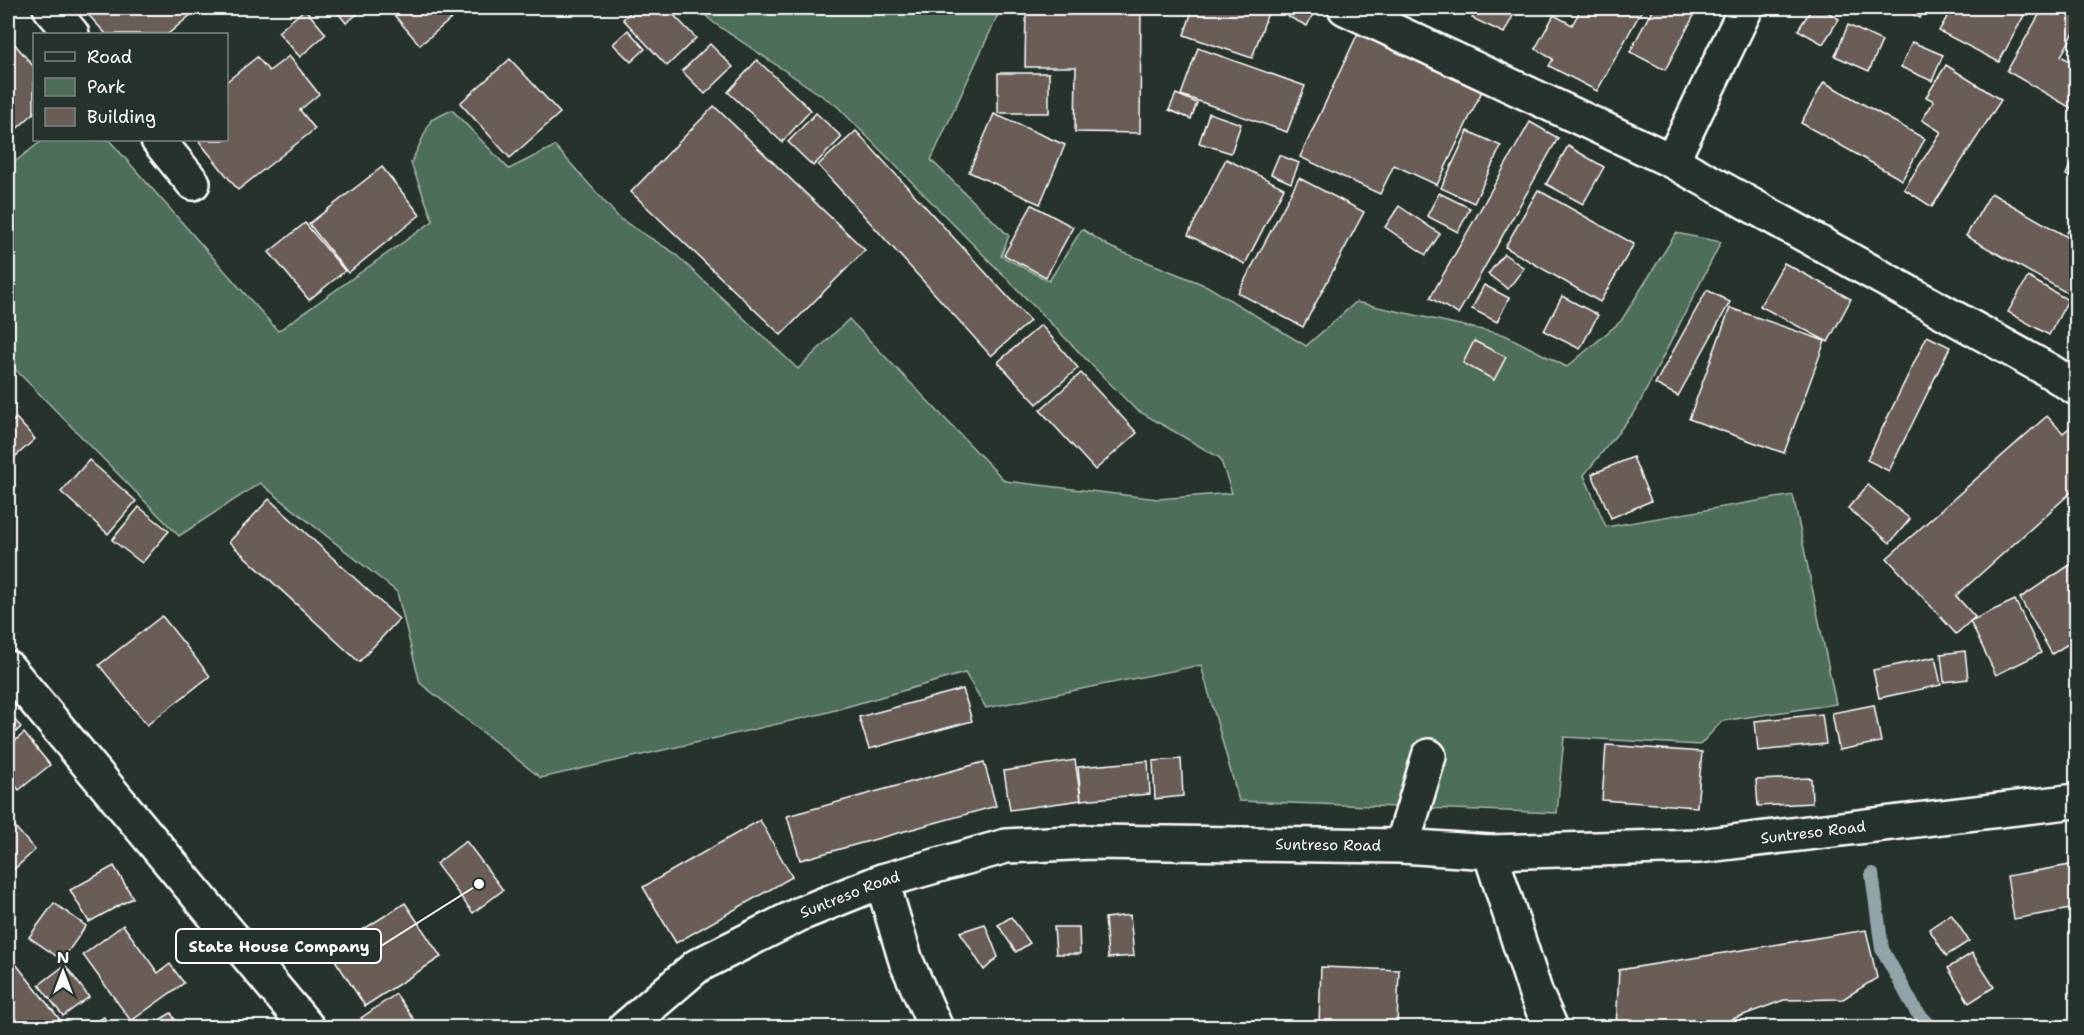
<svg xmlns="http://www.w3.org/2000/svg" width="2084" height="1035" viewBox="0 0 2084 1035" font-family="'Shantell Sans',sans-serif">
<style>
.green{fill:#4e6e58;stroke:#a6b6ac;stroke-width:1.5}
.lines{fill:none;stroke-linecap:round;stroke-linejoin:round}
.stream{stroke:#91a4a8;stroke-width:14}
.building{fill:#695d56;stroke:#fff;stroke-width:1.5}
.minor-casing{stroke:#fff;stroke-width:38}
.minor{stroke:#26332d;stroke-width:33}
.labels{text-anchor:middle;stroke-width:5;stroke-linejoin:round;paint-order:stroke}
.street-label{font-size:15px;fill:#fff;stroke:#26332d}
.leader{fill:none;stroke:#fff;stroke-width:2}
.callout-dot{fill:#fff;stroke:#26332d;stroke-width:2}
.callout{fill:#26332d;stroke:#fff;stroke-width:2}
.callout-label{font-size:16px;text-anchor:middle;font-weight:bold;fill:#fff}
</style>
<rect width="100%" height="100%" fill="#26332d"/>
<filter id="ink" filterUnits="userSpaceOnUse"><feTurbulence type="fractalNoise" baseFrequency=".0167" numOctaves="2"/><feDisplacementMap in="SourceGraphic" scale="12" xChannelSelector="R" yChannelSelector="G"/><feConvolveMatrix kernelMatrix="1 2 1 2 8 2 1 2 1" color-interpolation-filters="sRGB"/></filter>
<g filter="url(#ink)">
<path class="green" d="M697 8H1001L931 160 1009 236 1001 256 1049 281 1082 229 1110 247 1207 286 1306 346 1356 302 1505 335 1567 367 1621 321 1676 233 1721 242 1636 410 1584 475 1606 527 1793 495 1836 704 1722 721 1700 745 1564 737 1557 813 1239 801 1201 665 986 708 965 673 821 714 541 778 420 683 397 592 260 483 179 536 8 362V324L11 314 8 310V167L43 140H109L278 331 433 221 411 163 431 120 452 110 509 169 555 146 620 219 673 252 798 369 849 319 1005 481 1158 499 1232 493 1220 458 1135 409 837 106 714 23Z"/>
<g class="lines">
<path class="stream" d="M1872 874 1882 949 1916 1011 1932 1028"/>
</g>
<g class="building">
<path d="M82 8H199L168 34H106Z"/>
<path d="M334 8H365L346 23Z"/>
<path d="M388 8H464L420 45Z"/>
<path d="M635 8H667L696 38 667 66 623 19Z"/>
<path d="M1026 8H1141L1140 133 1075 132 1076 67H1025Z"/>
<path d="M1193 8H1262L1269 10 1252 58 1184 35Z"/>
<path d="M1289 8H1316L1307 26 1285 15Z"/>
<path d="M1477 8H1517L1504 33 1472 18Z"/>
<path d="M1579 8H1643L1597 91 1549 66 1553 59 1535 49 1554 15 1572 25 1581 9Z"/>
<path d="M1653 8H1698L1665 70 1630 52Z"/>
<path d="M1812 8H1821L1839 19 1823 44 1798 30Z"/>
<path d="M1900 8H1925L1920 18Z"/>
<path d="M1952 8H1979L1983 9V8H2028L1999 62 1939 31Z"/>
<path d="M2043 8H2076V29L2061 56 2076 65V111L2007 71Z"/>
<path d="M305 9 326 34 300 57 278 32Z"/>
<path d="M1848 25 1882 41 1869 71 1835 56Z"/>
<path d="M628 30 645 49 631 62 613 44Z"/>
<path d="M1358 33 1482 91 1437 185 1394 165 1380 194 1300 157Z"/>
<path d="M8 36 34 67V113L8 137Z"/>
<path d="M1912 42 1943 55 1932 81 1901 67Z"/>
<path d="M710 44 733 67 705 94 682 71Z"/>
<path d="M1198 48 1305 86 1287 132 1181 95Z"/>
<path d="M289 56 319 94 300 110 315 129 238 190 198 140H226V82L257 57 269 71Z"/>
<path d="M510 59 560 113 510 158 460 103Z"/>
<path d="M757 60 811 110 782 142 728 92Z"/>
<path d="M1946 65 2001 100 1932 207 1904 189 1941 132 1922 120 1934 101 1926 97Z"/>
<rect x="998" y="73" width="51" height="40"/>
<path d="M1824 82 1925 139 1902 180 1801 123Z"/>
<path d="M1176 94 1197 103 1191 119 1169 110Z"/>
<path d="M714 106 865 250 781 335 631 192Z"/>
<path d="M816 113 842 137 813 166 788 142Z"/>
<path d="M1209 113 1241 124 1231 153 1199 143Z"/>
<path d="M994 114 1065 145 1040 204 969 172Z"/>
<path d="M1530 122 1558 138 1458 314 1430 298Z"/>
<path d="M856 131 1030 321 991 356 818 165Z"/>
<path d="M1468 131 1501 146 1474 203 1441 188Z"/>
<path d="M1568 146 1604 167 1583 204 1546 184Z"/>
<path d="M2076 151V180L2066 175Z"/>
<path d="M1279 155 1299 163 1291 183 1271 174Z"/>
<path d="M1226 159 1284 188 1245 264 1188 235Z"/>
<path d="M382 167 420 215 348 273 309 224Z"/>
<path d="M1299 178 1364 212 1303 327 1238 293Z"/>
<path d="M1538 190 1634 244 1600 302 1505 247Z"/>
<path d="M1439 193 1470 208 1458 232 1427 216Z"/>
<path d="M1991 193 2076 242V298L1966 236Z"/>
<path d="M1032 205 1073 227 1046 277 1004 255Z"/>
<path d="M1399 206 1440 234 1426 255 1385 227Z"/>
<path d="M2076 215V238L2067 233Z"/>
<path d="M305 223 345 271 309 300 269 252Z"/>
<path d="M1504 254 1524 268 1508 289 1488 274Z"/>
<path d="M1784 263 1851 299 1828 342 1760 306Z"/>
<path d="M2028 277 2068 300 2049 335 2008 312Z"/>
<path d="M1484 285 1509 298 1497 322 1472 309Z"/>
<path d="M1707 290 1730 302 1678 396 1655 384Z"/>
<path d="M1562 296 1598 315 1580 349 1544 331Z"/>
<path d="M1730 308 1825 341 1784 453 1689 419Z"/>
<path d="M1041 325 1078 368 1037 404 998 362Z"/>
<path d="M1927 336 1950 347 1889 471 1867 460Z"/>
<path d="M1474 341 1506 357 1494 380 1463 363Z"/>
<path d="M1081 373 1137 433 1095 470 1040 410Z"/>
<path d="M2047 416 2063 433 2074 424 2076 428V488L1956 596 1975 617 1956 634 1887 558Z"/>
<path d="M16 418 35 439 8 463V426Z"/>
<path d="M1633 457 1651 501 1611 518 1592 474Z"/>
<path d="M89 460 136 501 108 534 61 492Z"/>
<path d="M1868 485 1910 519 1890 543 1848 508Z"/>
<path d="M269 499 399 619 359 662 229 542Z"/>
<path d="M139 507 169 531 142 563 112 540Z"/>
<path d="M2076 561V639L2052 654 2020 598Z"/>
<path d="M2015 600 2041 653 1996 675 1970 621Z"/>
<path d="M162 616 210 676 147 725 99 665Z"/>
<path d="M1965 651 1968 679 1944 682 1941 654Z"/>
<path d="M1935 657 1941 685 1879 698 1873 670Z"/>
<path d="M963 689 972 721 869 749 859 717Z"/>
<path d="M1874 705 1881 742 1839 750 1832 713Z"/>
<path d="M8 713 21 727 8 740Z"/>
<path d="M1822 714 1826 744 1758 751 1755 721Z"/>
<path d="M24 733 50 765 19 790 8 776V747Z"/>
<path d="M1606 745 1702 752 1697 807 1602 800Z"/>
<path d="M1181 759 1183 796 1155 799 1153 761Z"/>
<path d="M1075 760 1081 800 1010 810 1004 771Z"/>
<path d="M1148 761 1150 794 1081 800 1078 767Z"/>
<path d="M984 762 996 806 800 860 787 816Z"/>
<path d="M1811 778 1812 803 1758 806 1756 780Z"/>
<path d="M8 819 35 850 8 875Z"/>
<path d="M760 820 792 877 676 943 643 887Z"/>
<path d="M466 841 503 890 473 913 436 864Z"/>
<path d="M2076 864V908L2014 919 2007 876Z"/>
<path d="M114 866 133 898 89 922 70 890Z"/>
<path d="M54 903 86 926 62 960 29 937Z"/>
<path d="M405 903 441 957 365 1006 329 951Z"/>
<path d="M1951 914 1969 941 1946 956 1929 929Z"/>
<path d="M1130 915 1134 956 1108 958 1105 918Z"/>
<path d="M1011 917 1030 943 1016 952 998 925Z"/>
<path d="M985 924 998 957 984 970 960 932Z"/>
<path d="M123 925 158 973 170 964 184 983 131 1021 83 955Z"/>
<path d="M1054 927H1079L1080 954H1056Z"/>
<path d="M1866 930 1877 978 1843 999 1784 1000 1730 1020 1716 1028H1616L1619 970Z"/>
<path d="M1972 953 1994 987 1969 1003 1948 968Z"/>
<path d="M8 954 61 1021 53 1028H8Z"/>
<path d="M65 965 89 997 63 1016 39 985Z"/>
<path d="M1321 967 1399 970 1397 1026 1319 1024Z"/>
<path d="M396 994 420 1028H367L361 1018Z"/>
<path d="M171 1013 180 1028H146Z"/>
<path d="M104 1017 110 1028H85Z"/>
</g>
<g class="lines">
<g class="minor-casing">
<g id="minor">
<path d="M50 8 72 34"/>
<path d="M1345 8 1672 161 2048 370 2076 388"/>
<path d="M158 140 193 183"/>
<path d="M1672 161 1746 8"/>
<path d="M8 668 308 1028"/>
<path d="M1402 846 1429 756"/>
<path d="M1490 852 1536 994 1551 1028"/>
<path d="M882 881 906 961 936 1028"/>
<path id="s1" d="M625 1028 697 966 800 914 882 881 1006 846 1092 842 1402 846 1490 852 1699 846 2076 801"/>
</g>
</g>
<use href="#minor" class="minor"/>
</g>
</g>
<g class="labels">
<g class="street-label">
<text dy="5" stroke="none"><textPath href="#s1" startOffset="1236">Suntreso Road</textPath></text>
<text dy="5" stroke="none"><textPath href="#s1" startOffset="750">Suntreso Road</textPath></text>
<text dy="5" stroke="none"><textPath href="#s1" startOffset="264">Suntreso Road</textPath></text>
</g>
</g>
<path class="leader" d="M479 884L381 946"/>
<circle class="callout-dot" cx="479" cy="884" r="6"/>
<rect class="callout" x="176" y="929" width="205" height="34" rx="6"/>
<g class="callout-label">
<text x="279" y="952">State House Company</text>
</g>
<rect width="2084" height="1035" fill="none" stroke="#26332d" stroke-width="30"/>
<rect x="15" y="15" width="2054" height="1005" fill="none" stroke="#fff" stroke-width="2" filter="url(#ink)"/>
<rect x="33" y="33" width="195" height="108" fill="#26332d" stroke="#7d8581" stroke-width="1.5"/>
<rect x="45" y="52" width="30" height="9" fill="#26332d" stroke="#7d8581" stroke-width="1.5"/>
<text x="87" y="63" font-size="18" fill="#ffffff">Road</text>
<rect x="45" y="78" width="30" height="18" fill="#4e6e58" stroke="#7d8581" stroke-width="1.5"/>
<text x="87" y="93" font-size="18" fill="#ffffff">Park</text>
<rect x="45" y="108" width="30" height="18" fill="#695d56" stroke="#7d8581" stroke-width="1.5"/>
<text x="87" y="123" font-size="18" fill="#ffffff">Building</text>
<g transform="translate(63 972)" stroke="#26332d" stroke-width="4.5" paint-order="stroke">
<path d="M0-4.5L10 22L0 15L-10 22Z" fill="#ffffff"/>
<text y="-9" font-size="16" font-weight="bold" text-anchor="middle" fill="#ffffff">N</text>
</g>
</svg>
